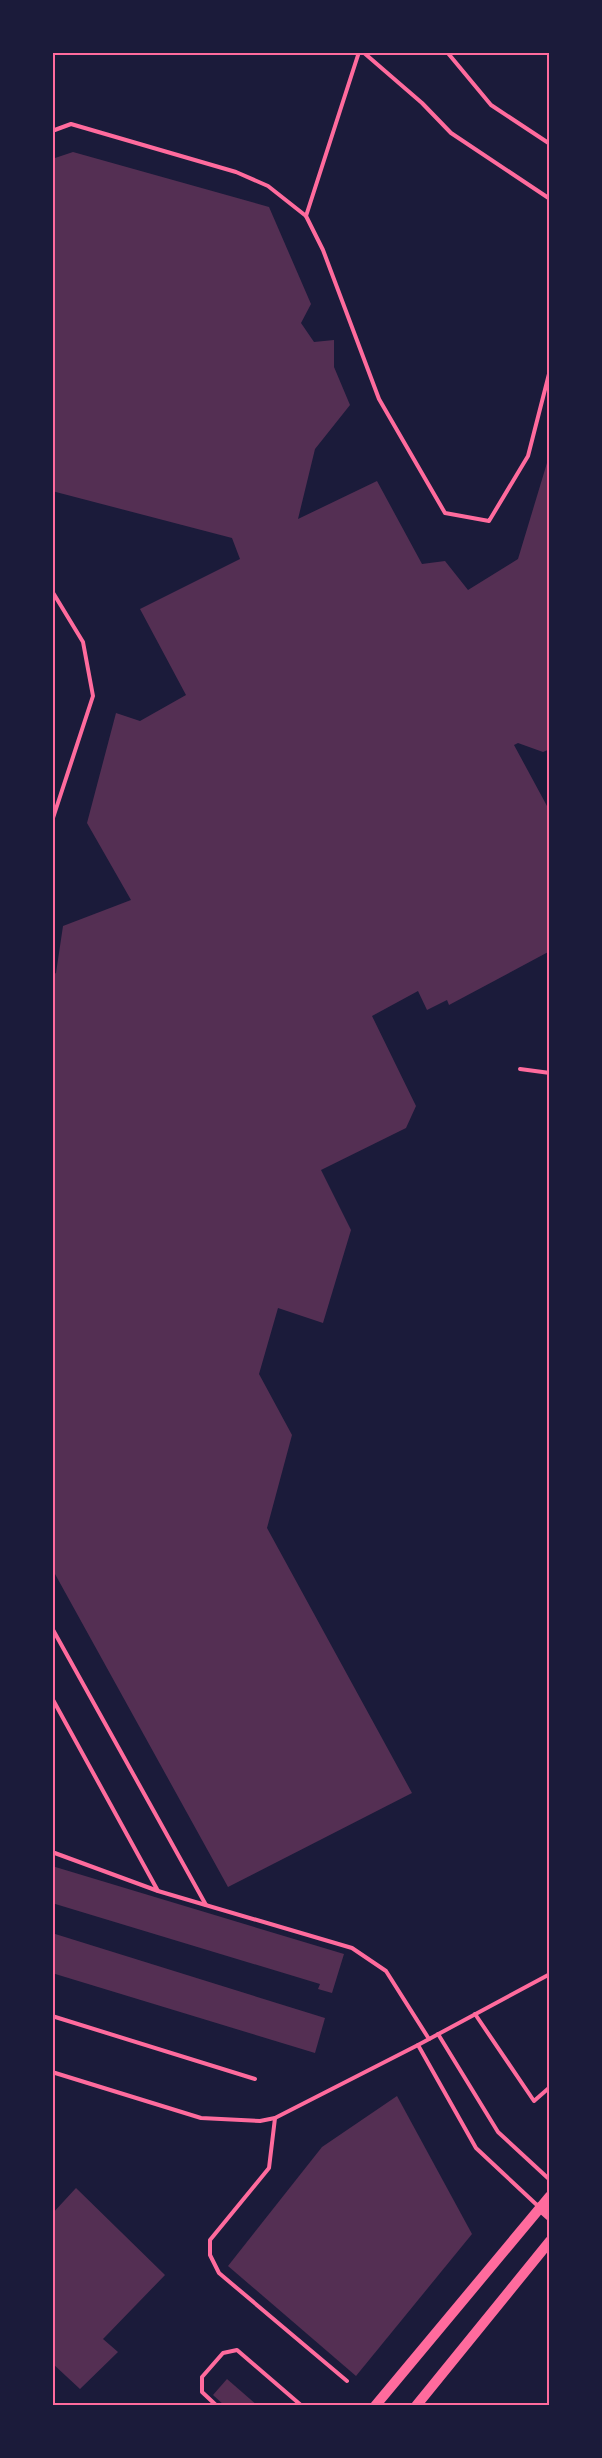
<svg xmlns="http://www.w3.org/2000/svg" width="602" height="2458" viewBox="0 0 602 2458" font-family="Arial,sans-serif">
<style>
.building{fill:#542f53}
.lines{fill:none;stroke-linecap:round;stroke-linejoin:round}
.service{stroke:#ff6b9d;stroke-width:4}
.tertiary{stroke:#ff6b9d;stroke-width:10}
.neatline{fill:none;stroke:#ff6b9d;stroke-width:2}
</style>
<rect width="100%" height="100%" fill="#1b1b3a"/>
<g class="building">
<path d="M73 152 269 207 311 304 301 323 314 342 334 340V367L350 405 315 449 298 519 377 481 422 564 445 561 468 590 518 559 550 453V749L543 752 518 743 514 745 547 806 550 804V951L449 1005 447 1000 427 1010 418 991 372 1016 416 1106 406 1128 321 1170 351 1230 323 1323 278 1308 259 1374 292 1435 267 1528 412 1793 228 1887 55 1574 52 1576V975L56 973 63 926 131 900 87 823 116 713 140 721 186 695 140 609 240 559 232 538 52 491V159Z"/>
<path d="M52 1866 344 1954 332 1993 318 1989 320 1984 52 1903Z"/>
<path d="M52 1933 325 2018 315 2053 52 1973Z"/>
<path d="M397 2096 472 2234 356 2376 228 2266 322 2147Z"/>
<path d="M76 2188 165 2275 103 2339 118 2352 80 2389 52 2363V2214Z"/>
<path d="M227 2379 258 2406H225L213 2395Z"/>
</g>
<g class="lines">
<g class="service">
<path d="M363 52 422 103 451 133 550 199"/>
<path d="M447 52 491 105 550 144"/>
<path d="M52 131 71 124 236 172 268 186 306 216 323 250 379 399 445 513 489 521 528 456 550 370"/>
<path d="M306 216 359 52"/>
<path d="M52 591 83 642 93 696 52 821"/>
<path d="M520 1069 550 1073"/>
<path d="M52 1628 206 1905"/>
<path d="M52 1698 158 1891"/>
<path d="M52 1852 158 1891 352 1948 386 1971 429 2039"/>
<path d="M475 2014 534 2101 550 2087"/>
<path d="M52 2016 255 2079"/>
<path d="M438 2034 498 2132 550 2180"/>
<path d="M418 2045 476 2148 538 2206"/>
<path d="M52 2072 201 2118 260 2121 275 2118 418 2045 550 1974"/>
<path d="M275 2118 269 2168 210 2240V2255L219 2273 347 2381"/>
<path d="M217 2406 202 2392V2377L223 2353 237 2350 302 2406"/>
</g>
<g class="tertiary">
<path d="M540 2207 550 2216"/>
<path d="M375 2406 550 2196"/>
<path d="M416 2406 550 2241"/>
</g>
</g>
<rect width="602" height="2458" fill="none" stroke="#1b1b3a" stroke-width="108"/>
<rect x="54" y="54" width="494" height="2350" class="neatline"/>
</svg>
